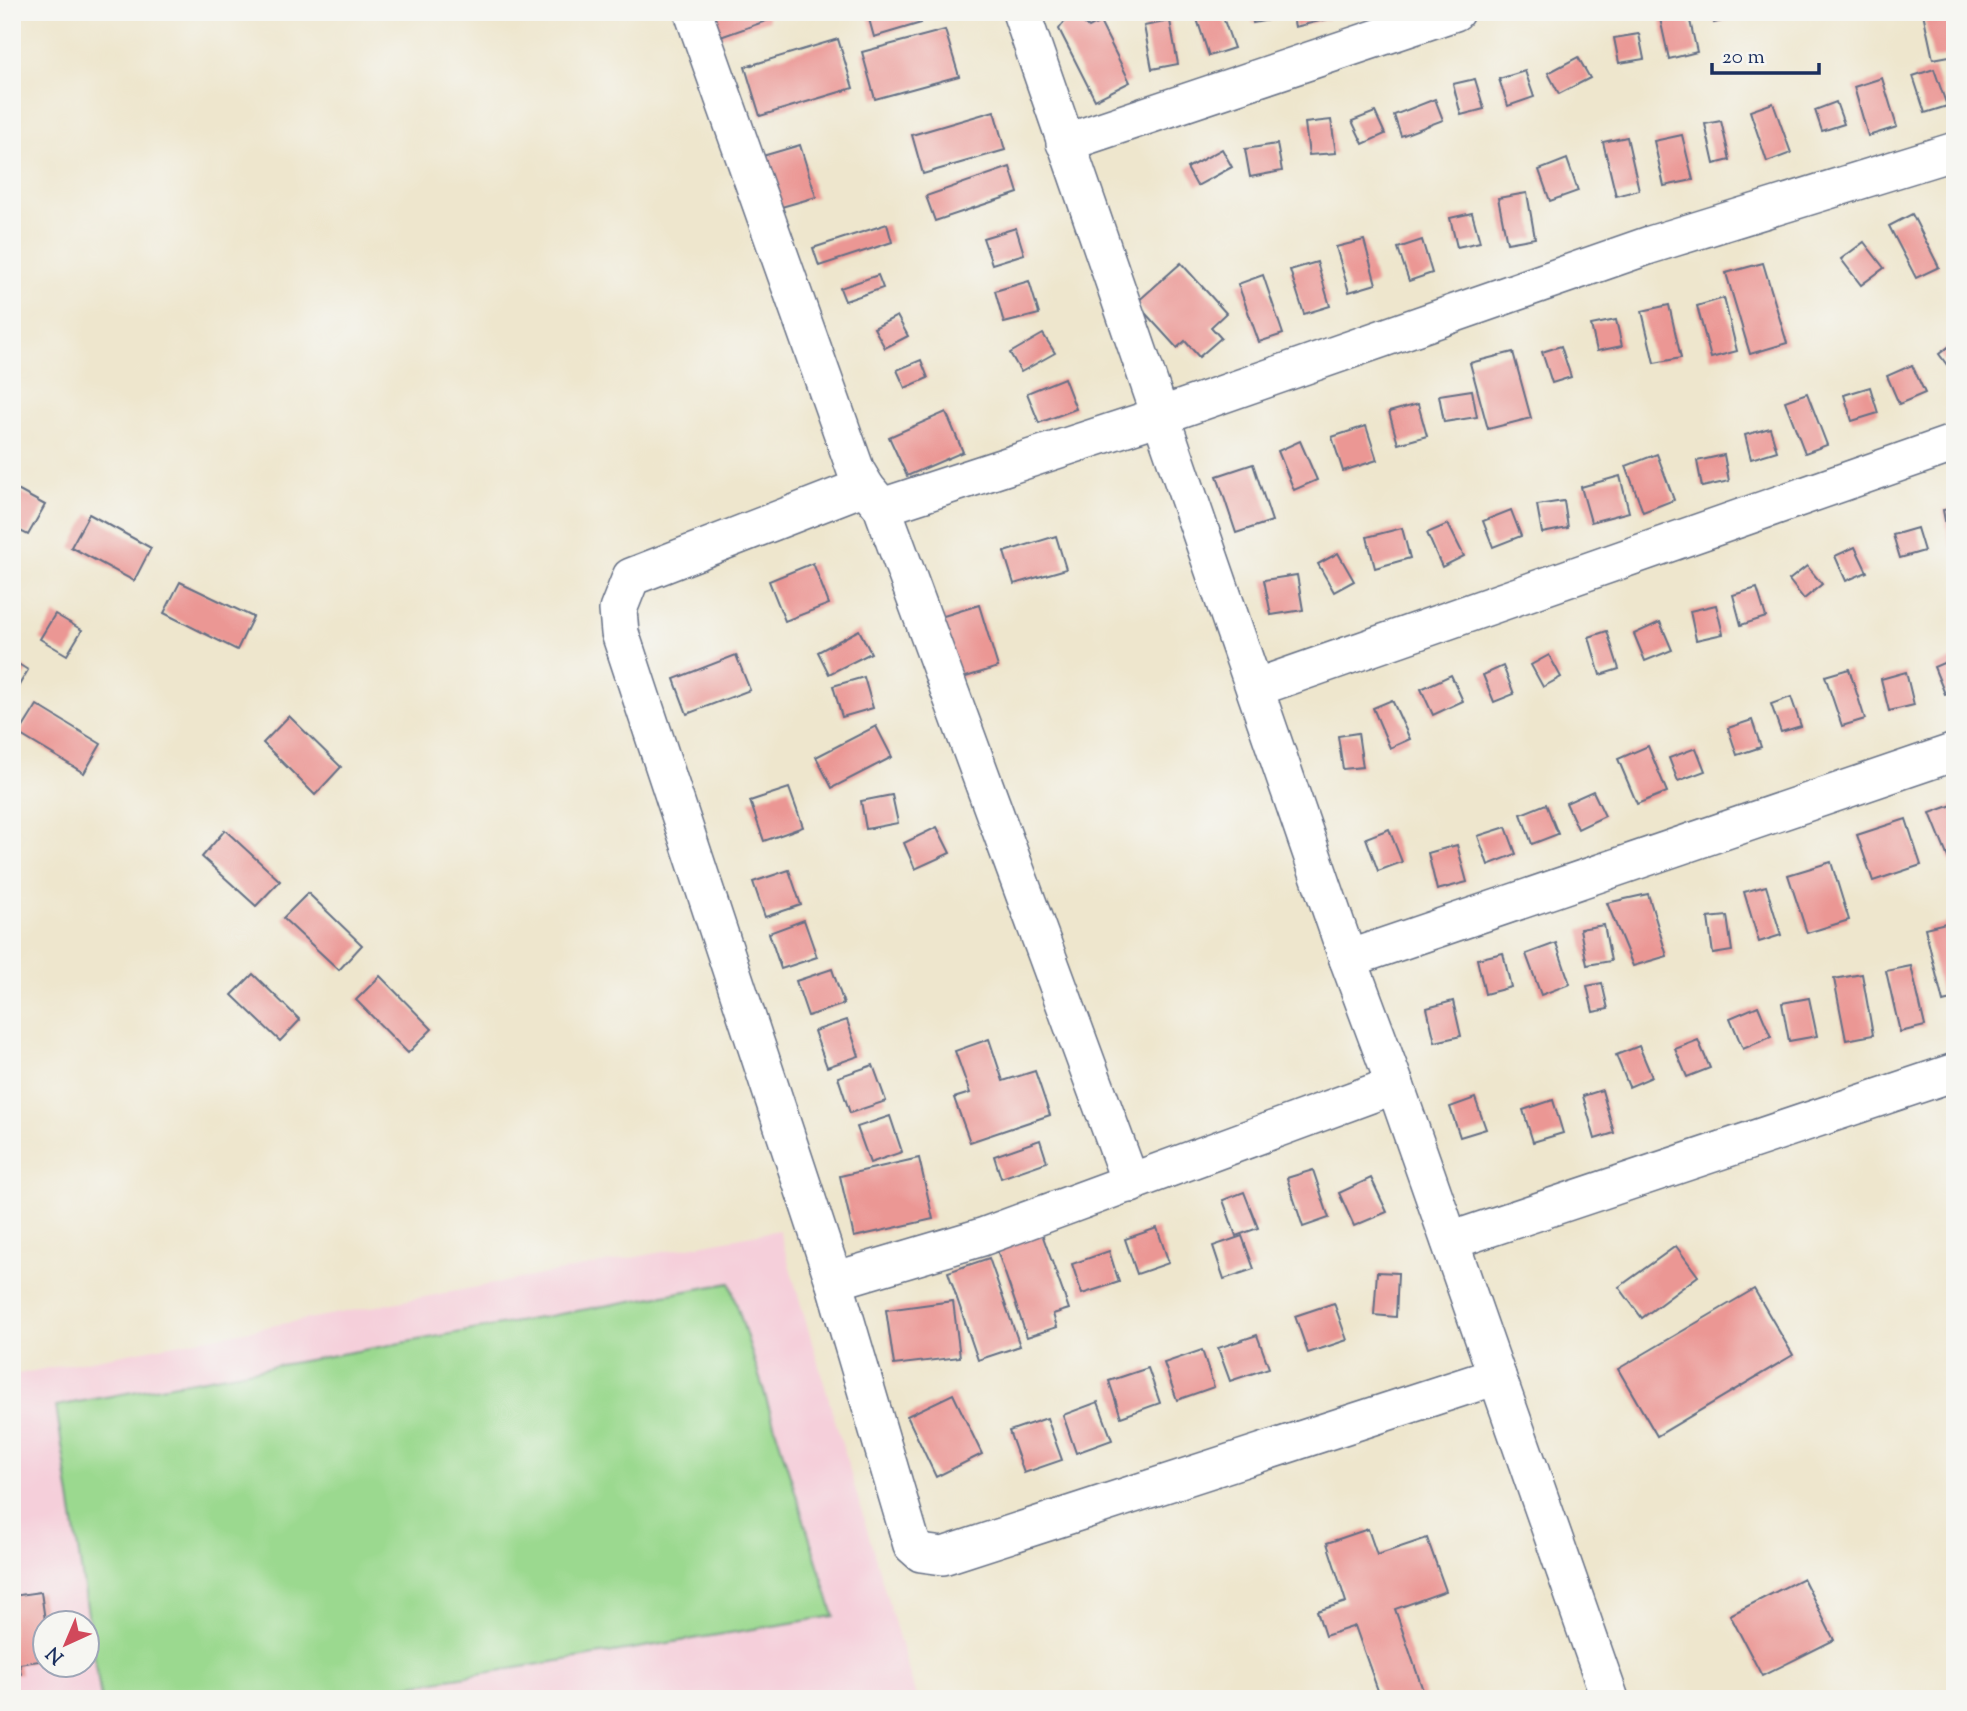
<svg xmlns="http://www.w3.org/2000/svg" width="1967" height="1711" viewBox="0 0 1967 1711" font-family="'Sorts Mill Goudy',serif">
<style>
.built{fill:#f5cfda;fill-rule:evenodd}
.green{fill:#9bd98f;stroke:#5b8476;stroke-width:2}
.building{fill:#eb9794}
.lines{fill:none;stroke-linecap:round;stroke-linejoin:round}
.minor-casing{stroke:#656f85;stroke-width:40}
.minor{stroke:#fff;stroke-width:37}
</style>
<rect width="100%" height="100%" fill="#f6f6f2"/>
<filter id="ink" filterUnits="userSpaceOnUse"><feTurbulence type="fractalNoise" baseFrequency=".0143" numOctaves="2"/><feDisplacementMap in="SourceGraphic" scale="14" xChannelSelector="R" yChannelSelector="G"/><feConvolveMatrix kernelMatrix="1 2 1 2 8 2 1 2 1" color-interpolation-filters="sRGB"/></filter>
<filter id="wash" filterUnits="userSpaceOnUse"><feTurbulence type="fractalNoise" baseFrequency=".00686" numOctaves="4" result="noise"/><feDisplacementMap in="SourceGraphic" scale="28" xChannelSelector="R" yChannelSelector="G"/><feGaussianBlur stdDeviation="1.57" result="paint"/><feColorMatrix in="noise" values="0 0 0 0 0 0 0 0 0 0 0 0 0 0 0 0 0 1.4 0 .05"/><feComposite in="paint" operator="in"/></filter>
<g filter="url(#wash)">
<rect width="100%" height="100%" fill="#eee6cd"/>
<path class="built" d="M779 1230 917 1699H12V1375ZM46 1624H88V1666H46Z"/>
<path class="green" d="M730 1283 834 1616 326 1699H101L56 1406Z"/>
<g id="blocks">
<g class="building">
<path d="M702 12H766L769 20 712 40Z"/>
<path d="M867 12H918L921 23 874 37Z"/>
<path d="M1072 12 1089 28 1100 22 1130 82 1095 100 1059 29Z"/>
<path d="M1217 12H1221L1234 48 1209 56 1197 19Z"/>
<path d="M1251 12H1273L1274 19 1253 23Z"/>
<path d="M1292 12H1326L1328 19 1295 27Z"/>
<path d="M1667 12H1688L1697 52 1669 59 1659 14Z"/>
<path d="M1711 12H1740L1741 16 1714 23Z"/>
<path d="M1929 12H1954L1955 55 1933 59 1923 13Z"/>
<path d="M1170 21 1178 64 1152 69 1144 26Z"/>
<path d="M945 30 959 76 875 99 862 52Z"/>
<path d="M1639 34 1644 59 1619 63 1614 38Z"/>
<path d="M838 39 853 88 760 116 745 67Z"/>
<path d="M1578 57 1590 78 1559 94 1548 73Z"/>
<path d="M1934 69 1947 106 1925 113 1913 76Z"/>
<path d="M1525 71 1534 97 1508 106 1499 79Z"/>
<path d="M1882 78 1897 127 1868 136 1854 87Z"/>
<path d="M1475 79 1484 109 1461 115 1453 84Z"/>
<path d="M1435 99 1443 120 1401 136 1394 115Z"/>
<path d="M1836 102 1844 124 1822 131 1815 110Z"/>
<path d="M1773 103 1791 153 1767 162 1750 111Z"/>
<path d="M994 111 1005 150 923 174 912 135Z"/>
<path d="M1375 112 1385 134 1363 144 1352 121Z"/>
<path d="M1331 120 1336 153 1309 155 1305 123Z"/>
<path d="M1721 121 1730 160 1714 164 1705 124Z"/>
<path d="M1682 135 1693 180 1664 186 1654 141Z"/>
<path d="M1627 137 1639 190 1616 196 1603 142Z"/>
<path d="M1277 144 1282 171 1250 177 1245 149Z"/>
<path d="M800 145 816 197 771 210 756 158Z"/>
<path d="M1222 149 1232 167 1197 186 1187 168Z"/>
<path d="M1567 159 1578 191 1550 201 1539 170Z"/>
<path d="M1010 167 1018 193 935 221 926 196Z"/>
<path d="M1527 193 1535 238 1507 243 1498 198Z"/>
<path d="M1472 213 1480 242 1457 247 1450 218Z"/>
<path d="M1912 214 1939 267 1916 278 1889 226Z"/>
<path d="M887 224 892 242 819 266 813 248Z"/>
<path d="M1016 228 1024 254 992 264 983 238Z"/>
<path d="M1364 240 1376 284 1349 292 1336 247Z"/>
<path d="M1422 240 1432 273 1409 281 1398 248Z"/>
<path d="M1864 242 1884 268 1861 285 1841 259Z"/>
<path d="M1317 262 1330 306 1304 314 1290 270Z"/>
<path d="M1181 263 1226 313 1211 327 1221 338 1199 357 1185 341 1177 348 1136 303Z"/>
<path d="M1763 263 1787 343 1750 354 1726 273Z"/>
<path d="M878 275 883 288 845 301 840 288Z"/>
<path d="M1263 275 1283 334 1259 342 1238 284Z"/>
<path d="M1029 281 1039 314 1004 323 995 291Z"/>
<path d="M1724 298 1737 351 1711 358 1697 306Z"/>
<path d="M1669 305 1681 358 1654 363 1642 311Z"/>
<path d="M897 316 908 336 885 348 874 328Z"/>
<path d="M1616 320 1622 346 1597 351 1591 325Z"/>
<path d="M1043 334 1055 353 1021 372 1010 353Z"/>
<path d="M1955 342V376L1939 354Z"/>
<path d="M1561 346 1571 377 1552 383 1542 352Z"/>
<path d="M1513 352 1531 418 1488 429 1470 363Z"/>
<path d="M921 360 928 378 905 388 897 370Z"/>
<path d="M1912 365 1925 393 1899 404 1887 376Z"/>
<path d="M1064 378 1076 409 1039 423 1027 393Z"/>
<path d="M1870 387 1878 413 1852 421 1844 395Z"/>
<path d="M1472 390 1477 417 1444 422 1439 395Z"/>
<path d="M1807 393 1827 445 1805 453 1785 401Z"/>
<path d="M1418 404 1427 436 1398 444 1389 412Z"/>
<path d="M946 412 963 452 907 476 889 437Z"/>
<path d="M1366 426 1377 460 1343 471 1332 437Z"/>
<path d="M1770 428 1777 451 1751 459 1745 435Z"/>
<path d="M1300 441 1317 480 1294 490 1278 451Z"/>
<path d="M1657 454 1674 500 1643 512 1626 466Z"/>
<path d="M1724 455 1729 481 1702 487 1697 461Z"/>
<path d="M1253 464 1272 521 1236 533 1217 476Z"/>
<path d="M1620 476 1629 512 1591 522 1581 487Z"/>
<path d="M12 487 45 505 28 535 12 527Z"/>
<path d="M1564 501 1568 528 1542 533 1537 505Z"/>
<path d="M1955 508V547H1950L1943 510Z"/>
<path d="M1511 510 1521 536 1493 547 1483 521Z"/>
<path d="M89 514 151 548 134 581 71 547Z"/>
<path d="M1448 524 1464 556 1442 567 1427 533Z"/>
<path d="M1402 528 1410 558 1375 568 1367 537Z"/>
<path d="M1917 528 1924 551 1900 558 1893 535Z"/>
<path d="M1056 536 1066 569 1014 584 1004 552Z"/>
<path d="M1855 547 1867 572 1846 581 1835 556Z"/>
<path d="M1338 553 1354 581 1334 592 1318 564Z"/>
<path d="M813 563 829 604 785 621 769 581Z"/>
<path d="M1807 566 1822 584 1804 599 1789 580Z"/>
<path d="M1297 575 1303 610 1271 615 1264 580Z"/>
<path d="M180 582 253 617 237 650 164 613Z"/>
<path d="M1757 588 1766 617 1741 625 1733 595Z"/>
<path d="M979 605 998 667 953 681 934 619Z"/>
<path d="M1716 605 1723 634 1696 640 1690 611Z"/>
<path d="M55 614 82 630 67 655 40 639Z"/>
<path d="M1660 622 1672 650 1645 661 1634 634Z"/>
<path d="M859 630 871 653 829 674 818 652Z"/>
<path d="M1607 631 1619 669 1600 675 1589 637Z"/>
<path d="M736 655 750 690 687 714 674 679Z"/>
<path d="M1549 655 1561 677 1543 687 1531 665Z"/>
<path d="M1955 658V690L1945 694 1934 667Z"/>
<path d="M12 660 28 670 12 697Z"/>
<path d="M1503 666 1514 694 1494 702 1483 675Z"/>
<path d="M1849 669 1865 719 1842 726 1825 676Z"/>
<path d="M1906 672 1914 705 1889 711 1881 679Z"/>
<path d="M1451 675 1463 701 1433 715 1421 689Z"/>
<path d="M864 677 873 708 842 717 833 686Z"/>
<path d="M1791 697 1801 726 1781 732 1771 704Z"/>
<path d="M1392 700 1410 739 1390 748 1373 708Z"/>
<path d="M37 705 101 744 84 773 19 734Z"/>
<path d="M289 716 341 767 315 795 263 743Z"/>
<path d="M1752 720 1761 747 1737 755 1728 728Z"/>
<path d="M876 726 892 757 832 788 816 757Z"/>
<path d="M1358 733 1363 767 1343 769 1338 736Z"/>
<path d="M1648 746 1667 792 1637 804 1618 759Z"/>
<path d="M1696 748 1705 771 1678 781 1669 758Z"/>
<path d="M789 788 803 827 764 841 750 801Z"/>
<path d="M1593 791 1605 816 1578 829 1566 803Z"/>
<path d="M892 795 898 823 866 829 861 801Z"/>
<path d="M1546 804 1558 834 1532 844 1521 814Z"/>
<path d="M1955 804V864L1951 865 1930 813Z"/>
<path d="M1906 819 1921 865 1873 881 1857 835Z"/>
<path d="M937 827 950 853 915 869 904 843Z"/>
<path d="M1506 827 1516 854 1488 865 1478 836Z"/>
<path d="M1389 829 1402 862 1378 871 1366 838Z"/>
<path d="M225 830 280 881 256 906 202 857Z"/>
<path d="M1457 845 1467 882 1437 890 1428 853Z"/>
<path d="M1831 862 1849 920 1807 933 1788 875Z"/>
<path d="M789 870 801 905 765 917 753 882Z"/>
<path d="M1766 886 1781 935 1759 942 1744 892Z"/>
<path d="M308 893 362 945 339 970 283 918Z"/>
<path d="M1648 894 1667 956 1633 966 1607 903Z"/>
<path d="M1727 916 1732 951 1713 954 1708 918Z"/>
<path d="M804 920 817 957 781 969 769 933Z"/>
<path d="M1954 921 1955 999 1943 1002 1925 928Z"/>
<path d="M1604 925 1611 961 1587 965 1580 929Z"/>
<path d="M1556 943 1570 984 1541 995 1526 954Z"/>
<path d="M1503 953 1511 987 1485 994 1477 959Z"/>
<path d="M1911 966 1925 1026 1900 1032 1886 971Z"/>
<path d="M832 969 844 1004 808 1016 796 981Z"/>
<path d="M253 974 300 1020 280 1041 232 995Z"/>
<path d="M1862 974 1873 1035 1846 1040 1834 979Z"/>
<path d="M380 976 432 1029 408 1053 356 1000Z"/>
<path d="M1602 983 1608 1009 1593 1012 1587 986Z"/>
<path d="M1809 998 1817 1036 1789 1041 1782 1003Z"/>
<path d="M1453 1001 1461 1036 1435 1042 1427 1008Z"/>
<path d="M1758 1006 1771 1037 1743 1049 1730 1018Z"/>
<path d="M847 1020 859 1056 827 1067 814 1031Z"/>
<path d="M989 1039 1003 1081 1035 1071 1050 1115 970 1142 954 1098 970 1093 955 1051Z"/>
<path d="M1698 1040 1710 1068 1687 1077 1675 1049Z"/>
<path d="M1639 1046 1652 1077 1629 1087 1616 1055Z"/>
<path d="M873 1065 886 1101 850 1113 838 1077Z"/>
<path d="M1602 1090 1614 1133 1595 1139 1583 1096Z"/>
<path d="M1475 1098 1486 1129 1460 1137 1450 1107Z"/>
<path d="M1553 1100 1563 1133 1533 1142 1523 1110Z"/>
<path d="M890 1116 902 1152 870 1163 857 1127Z"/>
<path d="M1040 1140 1047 1162 1001 1178 994 1156Z"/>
<path d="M919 1158 933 1219 854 1237 840 1176Z"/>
<path d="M1313 1170 1329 1218 1303 1227 1287 1178Z"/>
<path d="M1371 1178 1387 1212 1354 1226 1339 1193Z"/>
<path d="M1244 1192 1258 1228 1236 1236 1223 1200Z"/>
<path d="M1157 1228 1169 1263 1137 1274 1125 1239Z"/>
<path d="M1042 1234 1069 1309 1053 1314 1057 1327 1027 1337 996 1247Z"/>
<path d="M1242 1236 1254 1269 1224 1279 1213 1246Z"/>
<path d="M1676 1246 1698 1276 1642 1318 1619 1287Z"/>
<path d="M1109 1251 1119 1282 1082 1294 1072 1264Z"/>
<path d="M989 1258 1020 1346 978 1360 948 1272Z"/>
<path d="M1377 1272 1398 1273 1396 1317 1374 1315Z"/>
<path d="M1754 1289 1793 1355 1657 1436 1618 1369Z"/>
<path d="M953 1301 960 1357 894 1365 886 1310Z"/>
<path d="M1334 1303 1347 1340 1308 1353 1295 1316Z"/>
<path d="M1257 1335 1269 1368 1230 1381 1218 1348Z"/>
<path d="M1202 1350 1214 1387 1177 1400 1164 1363Z"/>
<path d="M1148 1368 1160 1403 1121 1417 1109 1381Z"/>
<path d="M953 1394 982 1454 936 1477 907 1416Z"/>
<path d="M1098 1402 1112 1440 1076 1453 1063 1415Z"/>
<path d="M1047 1418 1062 1460 1024 1473 1009 1431Z"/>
<path d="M1368 1529 1377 1555 1427 1538 1446 1591 1395 1609 1426 1699H1381L1355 1626 1325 1636 1317 1611 1346 1602 1327 1543Z"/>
<path d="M1803 1578 1834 1640 1762 1676 1730 1615Z"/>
<path d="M41 1592 46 1627V1660L19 1664 21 1674 12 1675V1596Z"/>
</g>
</g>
</g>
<g filter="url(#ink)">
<use href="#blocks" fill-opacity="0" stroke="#656f85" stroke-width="2"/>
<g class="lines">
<g class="minor-casing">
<g id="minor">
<path d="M693 12 856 471 865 486 631 577 618 610 620 633 834 1281 912 1545 921 1553 943 1556 1497 1376"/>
<path d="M1021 12 1348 959 1395 1085 1610 1699"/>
<path d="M1065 143 1455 12"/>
<path d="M867 489 882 507 1131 1184"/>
<path d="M882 507 1160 416 1650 245 1955 151"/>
<path d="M1255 688 1955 443"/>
<path d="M1348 959 1955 752"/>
<path d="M1450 1241 1955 1072"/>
<path d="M834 1281 982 1237 1395 1085"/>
</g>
</g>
<use href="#minor" class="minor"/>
</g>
</g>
<rect width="1967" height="1711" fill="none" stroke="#f6f6f2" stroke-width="42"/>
<g transform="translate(66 1644) rotate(224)"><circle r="33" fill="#f6f6f2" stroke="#9ea6b7" stroke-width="2"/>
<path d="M0-5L12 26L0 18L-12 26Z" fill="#d1495b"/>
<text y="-10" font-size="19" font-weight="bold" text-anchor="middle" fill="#1b2f5e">N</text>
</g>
<path d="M1712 63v10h107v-10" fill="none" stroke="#1b2f5e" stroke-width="3.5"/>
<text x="1722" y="63" font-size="21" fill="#1b2f5e" stroke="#f6f6f2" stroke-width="5" paint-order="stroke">20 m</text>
</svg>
